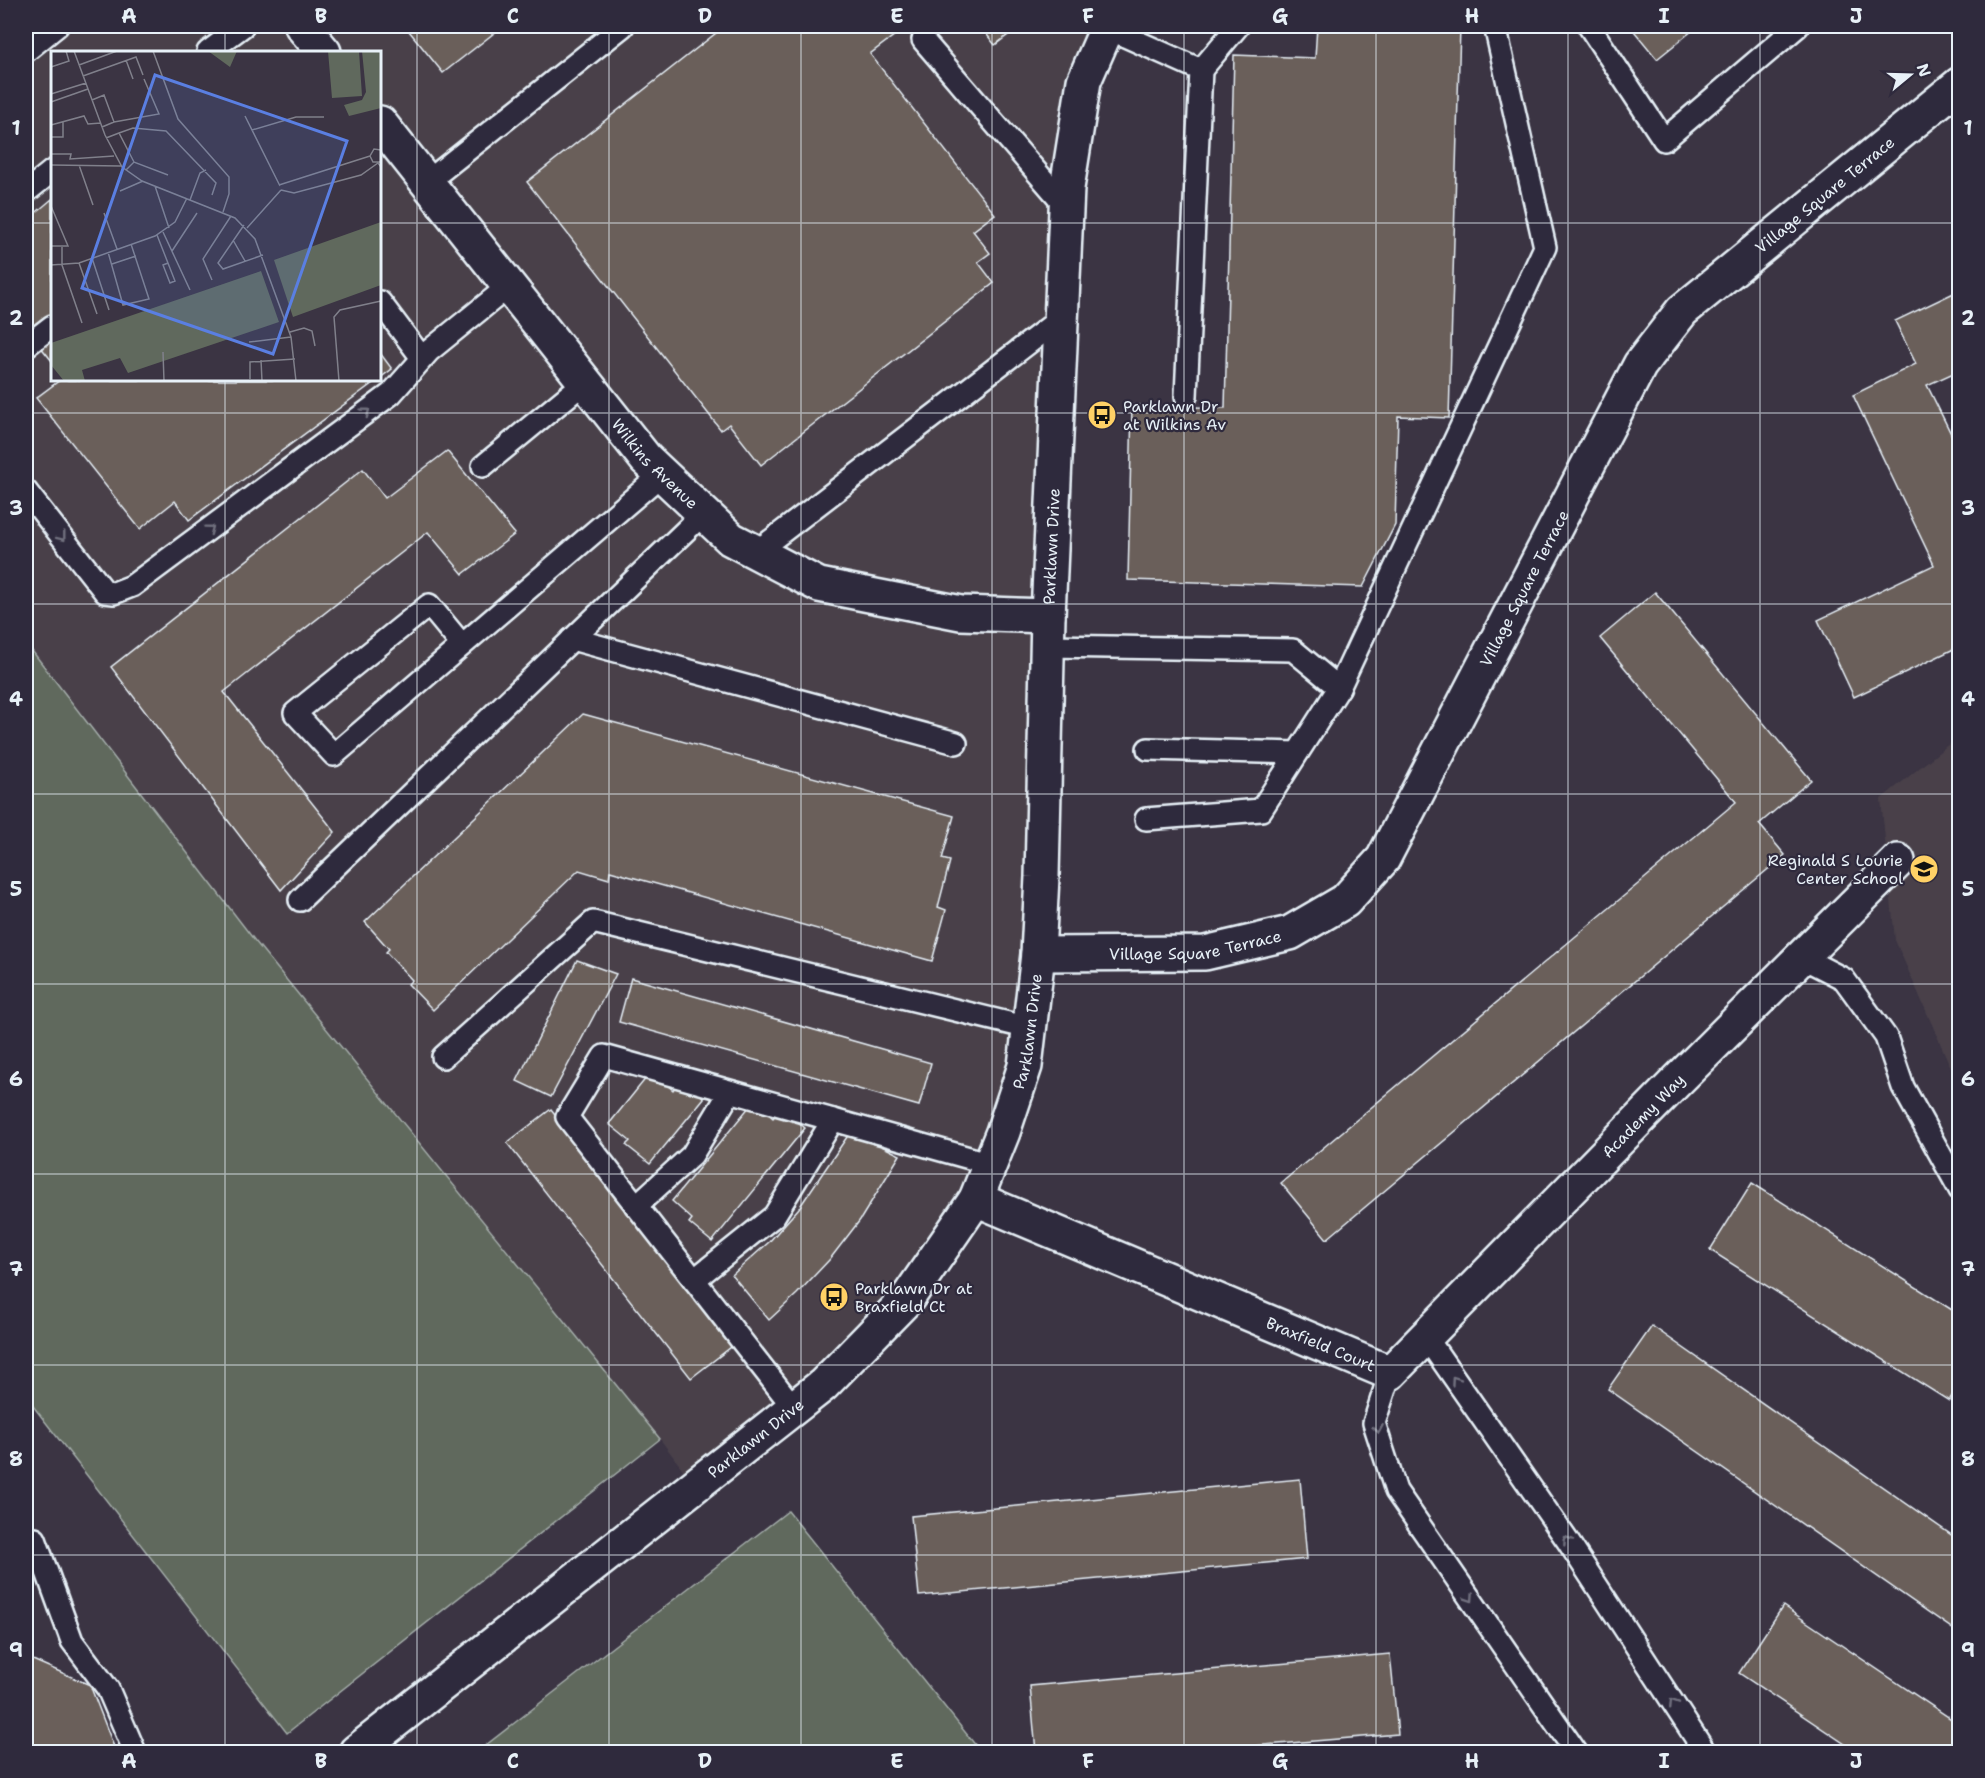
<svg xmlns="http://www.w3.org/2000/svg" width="1985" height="1778" viewBox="0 0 1985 1778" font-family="'Shantell Sans',sans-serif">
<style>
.built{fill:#49414a;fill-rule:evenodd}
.green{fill:#60695d;stroke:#a4adaa;stroke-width:1.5}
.building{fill:#6a5e5a;stroke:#e8f1f8;stroke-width:1.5}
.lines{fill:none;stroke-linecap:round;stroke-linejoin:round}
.service-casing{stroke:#e8f1f8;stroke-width:26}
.minor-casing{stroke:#e8f1f8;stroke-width:38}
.tertiary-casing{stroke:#e8f1f8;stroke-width:38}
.secondary-casing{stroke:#e8f1f8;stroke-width:38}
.service{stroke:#2f2a3d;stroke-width:21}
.minor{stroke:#2f2a3d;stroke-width:33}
.tertiary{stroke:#2f2a3d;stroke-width:33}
.secondary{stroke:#2f2a3d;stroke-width:33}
.oneway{stroke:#70707e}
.grid{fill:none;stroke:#e8f1f8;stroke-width:1.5;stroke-opacity:0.55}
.labels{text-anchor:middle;stroke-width:4.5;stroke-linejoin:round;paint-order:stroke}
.street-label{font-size:16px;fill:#e8f1f8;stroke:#2f2a3d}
.poi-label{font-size:16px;fill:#e8f1f8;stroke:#2f2a3d;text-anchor:start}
.inset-road{fill:none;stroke:#80808b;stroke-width:1.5}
.view{fill:#5a7fe2;fill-opacity:0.15;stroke:#5a7fe2;stroke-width:3}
.inset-edge{fill:none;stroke:#e8f1f8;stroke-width:3}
.neatline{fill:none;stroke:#e8f1f8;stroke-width:2}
.grid-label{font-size:20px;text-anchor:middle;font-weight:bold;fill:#e8f1f8}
</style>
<rect width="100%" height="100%" fill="#3b3443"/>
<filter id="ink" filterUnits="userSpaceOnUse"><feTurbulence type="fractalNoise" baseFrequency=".0167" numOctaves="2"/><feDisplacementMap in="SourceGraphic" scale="12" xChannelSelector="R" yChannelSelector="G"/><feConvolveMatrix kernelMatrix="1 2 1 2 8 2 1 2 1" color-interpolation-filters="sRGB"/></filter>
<g filter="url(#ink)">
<g class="built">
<path d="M26 26H1108L1084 81 1025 1066 907 1299 696 1487 660 1439 255 941 26 643ZM52 52H380V380H52Z"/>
<path d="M1959 736V1086L1895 940 1881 799Z"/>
</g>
<g class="green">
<path d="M26 643 255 941 660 1439 287 1733 26 1397Z"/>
<path d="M788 1511 981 1752H477Z"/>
</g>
<g class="building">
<path d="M405 26H503L443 73Z"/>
<path d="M725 26H907L870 54 995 214 973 231 990 253 978 262 994 283 761 465 729 424 721 430 527 182Z"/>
<path d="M980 26H1020L995 45Z"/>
<path d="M1317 26H1460L1449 418 1398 416 1395 525 1363 587 1128 580 1132 405 1225 408 1234 55 1315 58Z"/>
<path d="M1630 26H1698L1657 59Z"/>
<path d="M52 199V314L33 330 26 321V221Z"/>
<path d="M1960 290V370L1927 385 1960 452V597L1954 599 1960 611V646L1854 697 1818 620 1934 565 1853 395 1916 364 1895 321Z"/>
<path d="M52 336V361L40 346Z"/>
<path d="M380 353 392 369 380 378Z"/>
<path d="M60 380H377L189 520 175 501 140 529 36 398Z"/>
<path d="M447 451 515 534 463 574 428 532 224 692 335 832 281 890 111 667 363 469 385 498Z"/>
<path d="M1655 592 1811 780 1759 824 1785 855 1327 1239 1281 1183 1736 802 1600 638Z"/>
<path d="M583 714 954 816 942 859 950 861 938 907 946 910 932 961 610 871 609 879 579 870 433 1010 408 984 412 980 386 952 389 949 365 922Z"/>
<path d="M577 960 616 974 551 1097 517 1081Z"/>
<path d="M631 978 931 1063 919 1106 619 1022Z"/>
<path d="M651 1072 673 1090 681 1079 704 1098 650 1164 626 1145 630 1141 609 1124Z"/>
<path d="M754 1101 773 1118 782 1108 805 1128 712 1242 689 1223 692 1219 672 1201Z"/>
<path d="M551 1109 735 1344 691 1378 507 1143Z"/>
<path d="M851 1131 900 1155 860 1220 830 1259 797 1294 769 1320 732 1275 769 1242 799 1208Z"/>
<path d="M1752 1183 1960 1315V1383L1949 1401 1710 1250Z"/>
<path d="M1652 1326 1960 1541V1634L1608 1389Z"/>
<path d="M1300 1479 1307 1559 919 1596 911 1516Z"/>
<path d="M1783 1606 1960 1725V1752H1857L1739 1673Z"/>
<path d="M1390 1654 1398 1734 1181 1752H1036L1030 1686Z"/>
<path d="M26 1657 90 1685 116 1752H26Z"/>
</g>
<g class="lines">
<g class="service-casing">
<g id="service">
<path d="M1589 26 1664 140 1798 26"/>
<path d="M1107 28 1201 70 1186 396"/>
<path d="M923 40 1066 206"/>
<path d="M26 51 57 26"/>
<path d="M208 52 243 26"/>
<path d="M1201 70 1238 26"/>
<path d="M427 182 623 26"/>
<path d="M26 192 52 171"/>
<path d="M380 302 422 358"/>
<path d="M26 346 52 326"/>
<path d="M483 466 585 382"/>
<path d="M26 491 105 592 114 593 132 586 391 394 429 351 509 286"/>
<path d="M756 552 1061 318"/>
<path d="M572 639 956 743"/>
<path d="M462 645 429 605 295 713 334 755 662 474"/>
<path d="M1048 646 1293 650 1339 688"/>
<path d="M1148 749 1297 753"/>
<path d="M1146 819 1261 810 1339 688 1545 247 1495 26"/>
<path d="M300 900 704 513"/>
<path d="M1801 957 1844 979 1886 1037 1903 1087 1960 1190"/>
<path d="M443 1057 593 922 1029 1028"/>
<path d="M636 1206 692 1155 730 1092"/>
<path d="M694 1280 774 1216 833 1120"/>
<path d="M1426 1337 1567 1540 1705 1752"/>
<path d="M1390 1373 1374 1423 1396 1491 1576 1752"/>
<path d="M794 1408 567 1117 604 1056 991 1164"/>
<path d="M35 1539 72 1641 108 1689 135 1752"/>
</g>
</g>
<g class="minor-casing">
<g id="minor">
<path id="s1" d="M1038 954 1205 953 1290 933 1345 901 1383 859 1640 365 1682 311 1960 84"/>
<path id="s2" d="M976 1199 1390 1373 1674 1084 1898 861"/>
</g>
</g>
<g class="tertiary-casing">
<g id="tertiary">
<path d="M302 26 324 52"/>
<path id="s3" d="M380 123 646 459 731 539 819 585 961 613 1048 616"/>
</g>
</g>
<g class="secondary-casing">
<g id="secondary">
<path id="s4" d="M356 1752 823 1385 907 1299 976 1199 1003 1132 1025 1066 1038 954 1042 877 1048 616 1067 188 1084 81 1108 26"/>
</g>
</g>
<use href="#service" class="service"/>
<use href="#minor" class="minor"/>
<use href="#tertiary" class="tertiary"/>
<use href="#secondary" class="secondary"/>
</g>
<defs><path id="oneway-chevron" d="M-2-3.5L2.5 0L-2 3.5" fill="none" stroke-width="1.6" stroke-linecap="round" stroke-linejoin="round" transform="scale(1.5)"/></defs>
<g class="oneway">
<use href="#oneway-chevron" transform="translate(366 412) rotate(-37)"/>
<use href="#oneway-chevron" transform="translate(210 529) rotate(-37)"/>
<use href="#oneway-chevron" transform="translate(62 537) rotate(52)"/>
<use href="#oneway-chevron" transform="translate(1455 1380) rotate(-125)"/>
<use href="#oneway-chevron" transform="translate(1378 1429) rotate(80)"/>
<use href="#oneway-chevron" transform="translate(1567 1540) rotate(-124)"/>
<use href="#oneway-chevron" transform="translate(1470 1598) rotate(56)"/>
<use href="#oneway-chevron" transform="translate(1673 1703) rotate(-123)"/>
</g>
</g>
<path class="grid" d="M225 26V52M417 26V1752M609 26V1752M801 26V1752M992 26V1752M1184 26V1752M1376 26V1752M1568 26V1752M1760 26V1752M26 223H52M380 223H1960M225 380V1752M26 413H1960M26 604H1960M26 794H1960M26 984H1960M26 1174H1960M26 1365H1960M26 1555H1960"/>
<defs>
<g id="bus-disc" transform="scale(1.5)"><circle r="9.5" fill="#ffd166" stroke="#2f2a3d"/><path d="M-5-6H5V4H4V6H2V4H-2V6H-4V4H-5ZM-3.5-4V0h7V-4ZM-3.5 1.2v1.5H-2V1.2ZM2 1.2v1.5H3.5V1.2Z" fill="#111"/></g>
<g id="school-disc" transform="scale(1.5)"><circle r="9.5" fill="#ffd166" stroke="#2f2a3d"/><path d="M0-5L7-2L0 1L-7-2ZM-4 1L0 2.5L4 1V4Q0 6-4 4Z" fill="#111"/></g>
</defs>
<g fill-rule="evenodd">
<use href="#bus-disc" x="1102" y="415"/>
<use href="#school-disc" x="1924" y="869"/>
<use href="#bus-disc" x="834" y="1297"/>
</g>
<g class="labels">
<g class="street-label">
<text dy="6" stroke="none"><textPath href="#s1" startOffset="1184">Village Square Terrace</textPath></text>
<text dy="6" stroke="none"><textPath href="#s3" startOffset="438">Wilkins Avenue</textPath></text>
<text dy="6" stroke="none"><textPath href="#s4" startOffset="1498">Parklawn Drive</textPath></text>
<text dy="6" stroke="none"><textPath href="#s1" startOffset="680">Village Square Terrace</textPath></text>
<text dy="6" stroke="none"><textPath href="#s1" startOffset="158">Village Square Terrace</textPath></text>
<text dy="6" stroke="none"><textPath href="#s4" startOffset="1012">Parklawn Drive</textPath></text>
<text dy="6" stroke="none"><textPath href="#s2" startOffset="810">Academy Way</textPath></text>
<text dy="6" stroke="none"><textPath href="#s2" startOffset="374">Braxfield Court</textPath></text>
<text dy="6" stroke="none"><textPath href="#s4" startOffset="508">Parklawn Drive</textPath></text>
</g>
<g class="poi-label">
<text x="1123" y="412">Parklawn Dr<tspan x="1123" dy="18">at Wilkins Av</tspan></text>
<text x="1903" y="866" text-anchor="end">Reginald S Lourie<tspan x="1903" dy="18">Center School</tspan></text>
<text x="855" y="1294">Parklawn Dr at<tspan x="855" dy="18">Braxfield Ct</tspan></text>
</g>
</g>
<g transform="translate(51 51)">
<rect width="330" height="330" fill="#3b3443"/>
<path d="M157 0H186L179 16ZM277 0H308L311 45 281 47ZM311 0H330V57L298 65 293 54 311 49 315 41ZM330 171V234L242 266 223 209ZM210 220 228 271 77 322 69 307 31 319 34 330H13L0 314V292Z" fill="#60695d"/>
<path class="inset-road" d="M23 0 54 84 71 116 91 130 184 167 204 188 240 286 245 330M102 0 127 68 178 126V143L172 161M75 9 82 28M28 14 66 0M0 16 18 10 15 0M32 25 85 6 92 24M0 43 35 32M41 49 53 44 63 71 51 76M0 51 37 38M194 65 229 135M63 71 108 63 93 28M0 74 33 65 37 73 50 72M201 79 245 66H273M68 82 82 77 115 80 165 132 161 144M0 86H12V70M55 87 68 82 83 111M0 103H20L19 108 63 105M329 111H322L319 105 323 98 330 99M0 114 70 115M28 114 42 154M75 119 83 111 117 124M228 134 319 105M104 135 118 177M230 139 243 142 310 124 327 112 330 116M69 140 92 130M139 149 149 122 155 119M0 155 17 195H0M53 162 66 198M193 174 167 212 172 218 212 204M196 177 230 139M112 181 139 239M106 184 124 230 119 232 112 214 117 212M182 189 194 210M11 196V214L31 272M121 200 146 162M57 201 72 254 98 248 80 193M41 207 58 259M28 212 46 263M61 213 85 205M0 214 28 212 104 185 124 171 136 147M161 229 152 208 180 165M239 281 253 277 261 280 264 295M198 291 240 286M112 301 113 330M210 309 211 330M199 328V311L244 308M288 330 283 266 289 259 330 250"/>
<path class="view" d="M104 24 296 90 222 303 31 237Z"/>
<rect width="330" height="330" class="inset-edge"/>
</g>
<rect width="1985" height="1778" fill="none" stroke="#2f2a3d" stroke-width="66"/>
<g transform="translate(1910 75) rotate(71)" stroke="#2f2a3d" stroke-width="4.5" paint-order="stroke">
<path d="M0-4.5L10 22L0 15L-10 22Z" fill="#e8f1f8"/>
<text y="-9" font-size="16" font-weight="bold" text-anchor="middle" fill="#e8f1f8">N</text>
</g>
<rect x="33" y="33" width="1919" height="1712" class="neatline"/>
<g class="grid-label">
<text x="129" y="23">A</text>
<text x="321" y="23">B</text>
<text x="513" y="23">C</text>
<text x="705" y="23">D</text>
<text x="897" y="23">E</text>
<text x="1088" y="23">F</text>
<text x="1280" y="23">G</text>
<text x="1472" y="23">H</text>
<text x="1664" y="23">I</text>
<text x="1856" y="23">J</text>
<text x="16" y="135">1</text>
<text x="1968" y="135">1</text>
<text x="16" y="325">2</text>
<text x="1968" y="325">2</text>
<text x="16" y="515">3</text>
<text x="1968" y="515">3</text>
<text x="16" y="706">4</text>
<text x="1968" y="706">4</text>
<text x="16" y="896">5</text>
<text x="1968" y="896">5</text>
<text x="16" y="1086">6</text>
<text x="1968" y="1086">6</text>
<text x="16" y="1276">7</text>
<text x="1968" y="1276">7</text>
<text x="16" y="1466">8</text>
<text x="1968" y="1466">8</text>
<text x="16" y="1657">9</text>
<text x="1968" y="1657">9</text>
<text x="129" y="1768">A</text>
<text x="321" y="1768">B</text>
<text x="513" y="1768">C</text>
<text x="705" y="1768">D</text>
<text x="897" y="1768">E</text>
<text x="1088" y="1768">F</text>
<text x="1280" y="1768">G</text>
<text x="1472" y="1768">H</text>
<text x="1664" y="1768">I</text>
<text x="1856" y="1768">J</text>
</g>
</svg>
